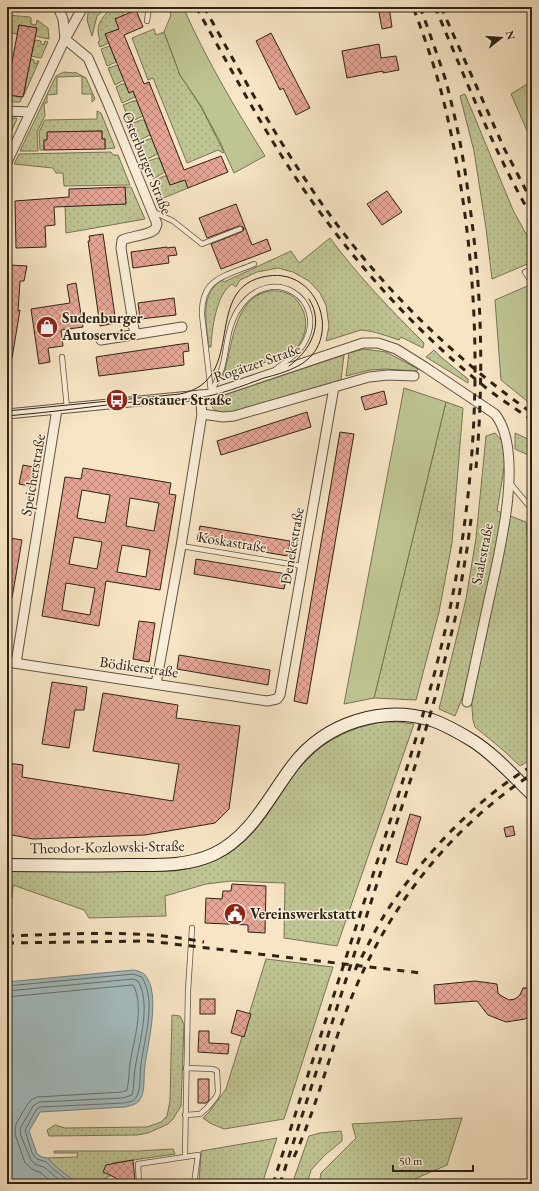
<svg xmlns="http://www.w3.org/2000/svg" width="539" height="1191" viewBox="0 0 539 1191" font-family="'EB Garamond',serif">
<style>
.grass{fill:url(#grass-dots);stroke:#767454}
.green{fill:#bfc493;stroke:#767454}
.water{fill:#a3bcc0;stroke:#747f7c}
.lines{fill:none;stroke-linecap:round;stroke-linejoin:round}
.shore{stroke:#68706a;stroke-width:1}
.building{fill:url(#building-cross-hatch);stroke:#2e2315;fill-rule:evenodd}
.lane-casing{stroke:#605441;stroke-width:6}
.street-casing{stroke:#605441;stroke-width:11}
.secondary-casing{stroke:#2e2315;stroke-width:14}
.lane{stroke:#faeed9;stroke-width:4.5}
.street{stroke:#faeed9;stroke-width:9}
.secondary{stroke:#faeed9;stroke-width:12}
.tram{stroke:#2e2315;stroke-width:1}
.rail{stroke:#2e2315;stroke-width:3;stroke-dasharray:7 7;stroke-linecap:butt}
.labels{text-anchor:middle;stroke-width:3;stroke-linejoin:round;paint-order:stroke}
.street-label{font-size:15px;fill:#2e2315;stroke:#faeed9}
.poi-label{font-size:15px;font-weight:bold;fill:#2e2315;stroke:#faeed9;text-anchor:start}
</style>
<defs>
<pattern id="grass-dots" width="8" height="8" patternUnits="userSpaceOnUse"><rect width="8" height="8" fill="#bfc493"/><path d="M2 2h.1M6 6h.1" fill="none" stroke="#a4a87e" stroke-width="1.8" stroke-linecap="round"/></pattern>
<pattern id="building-cross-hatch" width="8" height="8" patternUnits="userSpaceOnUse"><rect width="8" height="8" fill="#e6a596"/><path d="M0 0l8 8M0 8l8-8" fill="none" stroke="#bb8679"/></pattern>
</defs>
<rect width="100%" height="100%" fill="#f7e5c5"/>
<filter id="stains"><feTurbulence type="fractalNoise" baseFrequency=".005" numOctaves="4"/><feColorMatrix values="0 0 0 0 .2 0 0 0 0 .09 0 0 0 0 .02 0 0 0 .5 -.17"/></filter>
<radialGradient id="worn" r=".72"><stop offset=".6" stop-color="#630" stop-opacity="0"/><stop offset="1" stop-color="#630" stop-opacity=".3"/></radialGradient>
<g class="grass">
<path d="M89 7H107L97 16 92 36 87 20Z"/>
<path d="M113 7H120L124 15 115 19 119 29 105 34 109 43 100 47 98 42 100 40C94 25 103 16 113 7Z"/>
<path d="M7 15 30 17 31 18V24L36 25 37 20 48 28 49 39 35 36 36 28 19 25 17 34 11 33 7 53Z"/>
<path d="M154 29 156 35 164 32 180 75 201 107 224 152 223 153 218 150 187 163 153 78 148 80 132 38Z"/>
<path d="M35 40 41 41V44L44 45 45 41 48 42 41 58 31 56Z"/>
<path d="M110 46 116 62 107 66 101 49Z"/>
<path d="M30 59 34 60V63L37 64V61H39L24 95Z"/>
<path d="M118 65 124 80 115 85 108 68Z"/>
<path d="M64 72 74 73 75 72 86 78 95 99 92 102V94H82V76L57 77V94L47 95V103H44L45 116 37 132 38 151H20L53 82 56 76Z"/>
<path d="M122 84H125L129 93 133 91 135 97 122 103 116 87Z"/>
<path d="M465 94 513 210 532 245V262L492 279 486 228 474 151 460 96Z"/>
<path d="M10 95 22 97 20 102H10Z"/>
<path d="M133 101H137L143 116 130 122 123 105Z"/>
<path d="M97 111 101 113 115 148 105 149V139H102V131L48 132 47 140 44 141V150H40L39 132 45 120 97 119Z"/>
<path d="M12 118H16L17 119 7 141V127H11Z"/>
<path d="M141 120H144L150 135 138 141 131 124Z"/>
<path d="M149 139H152L158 154 145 160 139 143Z"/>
<path d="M111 152 113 155H118L130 185 64 186 63 173H56L53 168 14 164 19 154Z"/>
<path d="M157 158H159L165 172 153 179 146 162Z"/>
<path d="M164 176H167L170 185 185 180 188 188 161 199 154 181Z"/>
<path d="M125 187H131L145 219 66 233 65 206 126 204Z"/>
<path d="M330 238C358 276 391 310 424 343L423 348 401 337 399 340C387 336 374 331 361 330L326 341 329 326 326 305 320 293 309 281 293 272 278 268 257 272 240 280 236 287 232 284C216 295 212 328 211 347H209C207 328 201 304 213 288 215 285 219 282 222 280L224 282 291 251 299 263Z"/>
<path d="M269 291C282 290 293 293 300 305 311 321 305 343 290 354 285 357 278 358 272 360 256 365 239 371 223 376 233 348 232 299 269 291Z"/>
<path d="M364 349 386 352 418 369 417 371 385 369 370 370 346 376 349 353Z"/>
<path d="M434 350 441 357 468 379V383L426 357Z"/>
<path d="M344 355 341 380 233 412C224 413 212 414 211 402L215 398Z"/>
<path d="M446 402 463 408 452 543 439 612 416 700 374 698Z"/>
<path d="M495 433 503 442 505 462 497 511 526 522 532 578V759L520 766 503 750 475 727 473 720 471 696H463L455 716 439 709 466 599 476 538 486 436Z"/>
<path d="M515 433 532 441V481L528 455 515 449Z"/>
<path d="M381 722H398L414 724 337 946 284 938 285 883 231 881 206 884 165 896 166 916 89 918 84 910 13 885 12 898 7 897V871H174C215 866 244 848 267 815 279 798 289 780 302 765 323 741 350 728 381 722Z"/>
<path d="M266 959 333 967 284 1119 224 1129 210 1123 203 1118 210 1111 226 1089Z"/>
<path d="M172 1015 180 1016 184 1024 181 1106 173 1119 168 1124 148 1133 137 1135 49 1136 47 1130 55 1125 65 1128 147 1127 161 1122 167 1116 170 1101Z"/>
<path d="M462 1118 447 1165 403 1184H319L321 1173 356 1138 352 1124Z"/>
<path d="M341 1131 342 1135V1141L325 1155 311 1170 307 1184H292L309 1136 320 1133Z"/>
<path d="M277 1138 262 1184H199L201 1151Z"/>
<path d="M173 1149 175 1154 112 1163V1175L102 1180 112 1184H78L55 1166 48 1158 77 1157 78 1153H54V1151H138Z"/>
</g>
<g class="green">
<path d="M168 7H183C206 59 235 108 265 156L234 173 219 140 201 106 180 75 164 32 171 15Z"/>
<path d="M532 81V142L511 94Z"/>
<path d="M532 284V405L501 380 495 300Z"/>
<path d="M404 388 446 402 374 698 344 704Z"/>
</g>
<path class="water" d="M134 970C138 971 142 972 145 975 161 993 148 1043 145 1065 143 1076 146 1093 139 1101 135 1105 129 1106 125 1107L40 1112 29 1131 37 1154 42 1157 48 1158 55 1166 78 1184H7V982Z"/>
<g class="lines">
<g class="shore">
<path d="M7 986 133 974 142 977C157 1003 144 1038 141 1065 139 1075 142 1091 135 1099 133 1102 127 1102 124 1103L40 1107 36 1110 25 1130 32 1153 37 1159 46 1162 53 1169 72 1184"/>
<path d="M7 991 133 979 138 981C151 1003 140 1040 136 1063 134 1073 134 1082 133 1091L132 1095 123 1098 39 1102 33 1106 22 1125 20 1130 21 1136 31 1160 36 1165 44 1167 64 1184"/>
<path d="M7 997 132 985 134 986C144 1010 134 1039 130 1063 129 1072 129 1081 127 1090L122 1092 37 1097 31 1100 27 1105 16 1124 15 1134 25 1163 32 1169 41 1173 54 1184"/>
</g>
</g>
<g class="building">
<path d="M378 7H389L392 27 382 29Z"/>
<path d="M136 10 143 27 124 35 144 84 149 82 184 170 221 156 228 172 188 188 185 180 170 185 133 91 129 93 105 34 119 29 115 19Z"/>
<path d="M19 25 37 28 23 97 7 95V78H9Z"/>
<path d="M271 33 310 108 296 115 283 88 280 90 256 41Z"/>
<path d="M379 44 381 58 396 56 399 70 383 73V71L347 78 342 51Z"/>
<path d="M102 131V139H105V149L44 150V140H47V132Z"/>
<path d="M125 187 126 204 54 207 55 225 45 226 46 247 16 248 15 201 69 197V189Z"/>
<path d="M387 191 402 212 382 225 367 204Z"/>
<path d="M236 204 252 245 267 239 271 250 221 269 211 244 241 232 244 230 243 227 239 226 207 238 199 218Z"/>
<path d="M103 234 116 323 100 326 88 241H90L89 236Z"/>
<path d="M167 247V248L175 247 177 255 168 256 169 263 133 268 131 252Z"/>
<path d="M10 265 27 266 24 281H20L18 311 20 310 12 358H7V289H9Z"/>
<path d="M76 283 83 327 61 330 63 346 48 348 50 362 39 364 31 309 70 303 67 285Z"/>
<path d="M174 298 176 315 140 319 138 303Z"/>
<path d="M188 343 189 351 183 352 184 365 99 376 96 357Z"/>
<path d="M384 391 387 404 365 410 361 397Z"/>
<path d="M307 412 311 427 221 455 217 441Z"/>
<path d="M340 432 354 434 307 704 294 701Z"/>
<path d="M23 465 38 468 35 487 19 484Z"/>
<path d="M83 468 171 483 169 494 176 495 160 590 106 581 99 626 42 616 65 477 81 479ZM82 490 110 495 105 523 77 518ZM130 498 159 503 154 531 126 526ZM74 537 102 542 97 569 69 564ZM122 545 150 550 146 577 117 572ZM66 583 95 588 90 615 62 610Z"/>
<path d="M200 526 290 541 288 556 197 541Z"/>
<path d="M10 538 22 540 12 598 7 597V556Z"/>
<path d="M196 559 287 574 284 589 194 574Z"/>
<path d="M139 621 155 623 149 662 133 659Z"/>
<path d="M179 655 270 670 268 685 177 669Z"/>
<path d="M52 682 87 687 84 710H75L69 748 42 744Z"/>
<path d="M103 693 178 705 176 718 240 726 229 809 215 823 145 835 33 839 7 834V763L23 765 22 777 173 801 179 764 93 751Z"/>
<path d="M410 814 421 817 407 865 396 862Z"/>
<path d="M513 826 515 835 506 837 504 828Z"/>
<path d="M232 884 266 886 265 933 248 932V925L205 923 206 898 222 899 223 891H231Z"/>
<path d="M475 981 497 984 498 993 500 995 509 1000 515 999 520 995 523 988H532V1013L525 1019 506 1022 488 1015 477 1001 435 1004 434 985Z"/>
<rect x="200" y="999" width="15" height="15"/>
<path d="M237 1010 251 1014 244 1037 231 1033Z"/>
<path d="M199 1031H209V1043L229 1044 228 1054 198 1052Z"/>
<path d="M198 1079H209V1100L206 1103H198Z"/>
<path d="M133 1160 135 1181 117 1184 116 1178 103 1172 106 1165Z"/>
</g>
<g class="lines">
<g class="lane-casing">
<g id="lane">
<path d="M147 21 149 7"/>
<path d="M154 212 173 221 202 244 240 229"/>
<path d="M532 269 525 272 532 283"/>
<path d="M62 357 67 408"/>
<path d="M211 392 202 315C201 277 226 276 254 264"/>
<path d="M211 394C214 385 219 377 222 368 227 349 227 327 238 310 270 260 331 300 303 345 297 355 285 362 276 369"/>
<path d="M509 482 530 507 532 518"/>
<path d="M181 546 302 566"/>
<path d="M185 1115 200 1114 207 1108 216 1097 218 1092 217 1071 213 1069 186 1068"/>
<path d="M185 1154 188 991 192 928"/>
<path d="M139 1184 138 1164 198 1155 194 1184"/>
</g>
</g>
<g class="street-casing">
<g id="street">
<path d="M58 7 63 19 65 39"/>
<path d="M65 39 88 58 109 106 157 224C157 225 155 230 154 230 149 235 131 236 122 240L121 248 135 335"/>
<path d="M7 111 30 112"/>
<path d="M7 162 65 39 83 7"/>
<path d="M101 340 182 327"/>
<path d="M7 414 211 394 363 343H378L396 349 425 367 495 414C526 453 498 558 488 604 481 637 474 669 467 702"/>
<path d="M202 414 223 417 234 416 369 377 388 375 414 376"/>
<path d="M7 662 267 701 277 699 280 695 334 387"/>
<path d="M16 663 57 409"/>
<path d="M156 684 181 546 202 414 200 395"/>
</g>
</g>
<g class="secondary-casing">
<path id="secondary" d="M7 865C47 865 87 866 126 865 156 865 186 867 214 854 252 836 269 796 294 764 326 723 382 705 432 720 446 725 460 733 473 741 495 755 513 776 532 794"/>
</g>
<use href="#lane" class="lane"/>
<use href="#street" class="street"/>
<use href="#secondary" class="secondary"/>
<g class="tram">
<path d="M289 366C310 351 325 324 309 299"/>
<path d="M7 411 180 394C250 380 199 286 268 276 320 268 344 342 298 366 287 372 275 375 264 378 242 386 220 395 197 398 182 400 167 399 151 400 103 405 55 412 7 416"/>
</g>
<g class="rail">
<path d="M196 7C230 67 263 130 302 187 354 262 414 330 485 387 500 399 516 409 532 420"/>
<path d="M204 7C237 66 269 126 307 182 367 273 443 350 532 413"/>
<path d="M420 7C429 31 437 54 445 78 456 118 464 159 469 200 482 289 484 378 476 468"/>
<path d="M435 7C465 77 493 150 532 217"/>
<path d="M441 7 504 148 532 202"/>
<path d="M7 936C73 934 139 929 204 942"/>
<path d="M7 943 148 941 421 973"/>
<path d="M355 970C364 953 372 936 382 919 416 863 475 799 532 766"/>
<path d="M294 1157C315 1111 327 1063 344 1017 380 918 444 832 532 774"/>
<path d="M273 1184C308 1074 344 964 380 853 408 764 438 675 455 583 484 428 482 265 446 111 438 76 426 41 413 7"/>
<path d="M280 1184 415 766 437 691 455 619 467 549 472 512"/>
</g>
</g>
<defs>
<g id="shop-disc" transform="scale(1.15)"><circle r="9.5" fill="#8f2418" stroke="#faeed9"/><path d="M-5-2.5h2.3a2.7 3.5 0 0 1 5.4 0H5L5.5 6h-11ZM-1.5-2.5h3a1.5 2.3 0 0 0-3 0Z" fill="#fff"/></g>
<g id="bus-disc" transform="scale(1.15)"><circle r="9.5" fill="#8f2418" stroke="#faeed9"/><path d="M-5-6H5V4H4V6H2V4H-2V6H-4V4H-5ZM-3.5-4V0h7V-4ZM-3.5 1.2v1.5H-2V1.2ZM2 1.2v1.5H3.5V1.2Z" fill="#fff"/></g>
<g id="civic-disc" transform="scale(1.15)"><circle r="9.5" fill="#8f2418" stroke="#faeed9"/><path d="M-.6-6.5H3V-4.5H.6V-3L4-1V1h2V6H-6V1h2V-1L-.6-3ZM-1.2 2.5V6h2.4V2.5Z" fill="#fff"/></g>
</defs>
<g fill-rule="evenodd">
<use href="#shop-disc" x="47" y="327"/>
<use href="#bus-disc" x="117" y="400"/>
<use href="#civic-disc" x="235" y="914"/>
</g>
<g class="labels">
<g class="street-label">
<text transform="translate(147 163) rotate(68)" y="5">Osterburger Straße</text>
<text transform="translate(257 363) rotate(-19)" y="5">Rogätzer Straße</text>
<text transform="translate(33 475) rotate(-80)" y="5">Speicherstraße</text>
<text transform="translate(232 542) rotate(9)" y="5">Koskastraße</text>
<text transform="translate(292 546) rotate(-80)" y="5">Denekestraße</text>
<text transform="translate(482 554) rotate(-79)" y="5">Saalestraße</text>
<text transform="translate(139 667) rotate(8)" y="5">Bödikerstraße</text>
<text transform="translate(107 847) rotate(-1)" y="5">Theodor-Kozlowski-Straße</text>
</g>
<g class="poi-label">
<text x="62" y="323">Sudenburger<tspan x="62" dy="17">Autoservice</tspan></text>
<text x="132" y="405">Lostauer Straße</text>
<text x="250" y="919">Vereinswerkstatt</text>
</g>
</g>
<rect width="539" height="1191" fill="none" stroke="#f7e5c5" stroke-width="24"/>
<rect x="8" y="8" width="523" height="1175" fill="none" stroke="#2e2315" stroke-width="2"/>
<rect x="12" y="12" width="515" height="1167" fill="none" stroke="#2e2315"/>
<g transform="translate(501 38) rotate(73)" stroke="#faeed9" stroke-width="3" paint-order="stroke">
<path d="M0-3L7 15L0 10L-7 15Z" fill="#2e2315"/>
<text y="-6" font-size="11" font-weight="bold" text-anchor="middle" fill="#2e2315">N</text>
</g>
<path d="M393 1165v6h80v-6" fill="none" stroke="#2e2315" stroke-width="2"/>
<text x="399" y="1165" font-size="12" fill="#2e2315" stroke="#faeed9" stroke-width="3" paint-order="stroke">50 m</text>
<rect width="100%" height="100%" filter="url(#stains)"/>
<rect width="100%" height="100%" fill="url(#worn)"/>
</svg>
